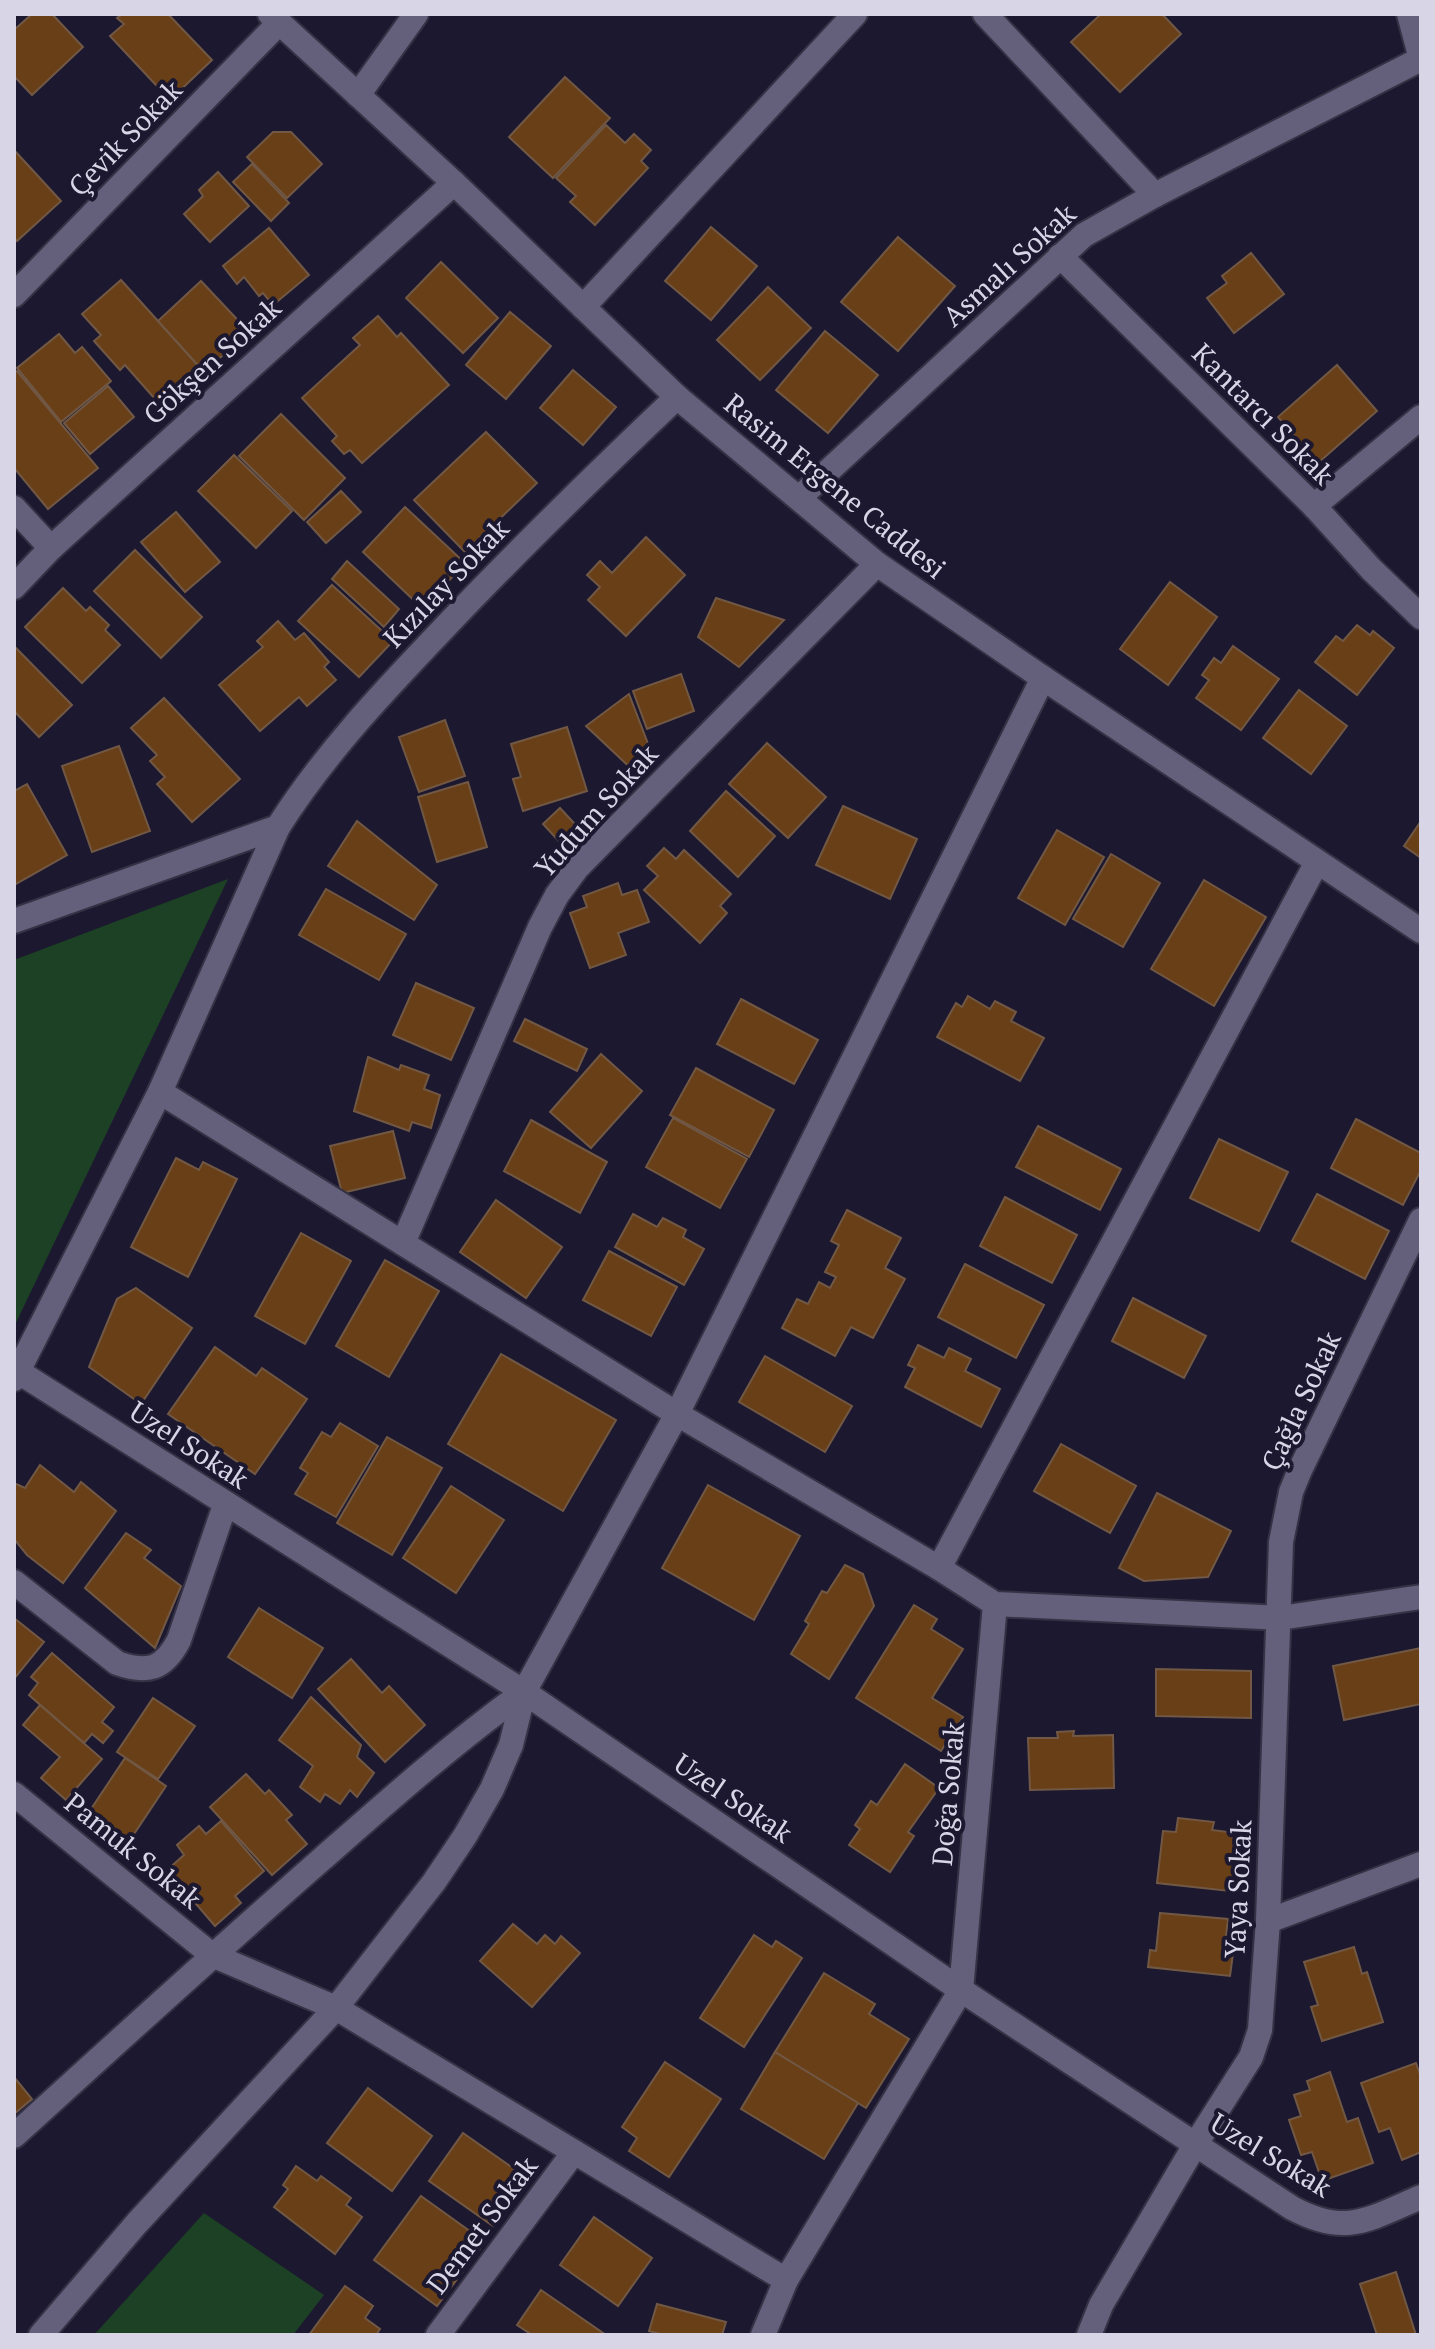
<svg xmlns="http://www.w3.org/2000/svg" width="1435" height="2349" viewBox="0 0 1435 2349" font-family="'PT Serif',serif">
<style>
.green{fill:#1d4124}
.building{fill:#693f18;stroke:#715844;stroke-width:2}
.lines{fill:none;stroke-linecap:round;stroke-linejoin:round}
.street-casing{stroke:#353245;stroke-width:28}
.secondary-casing{stroke:#353245;stroke-width:28}
.street{stroke:#64607c;stroke-width:24}
.secondary{stroke:#64607c;stroke-width:24}
.labels{text-anchor:middle;stroke-width:8;stroke-linejoin:round;paint-order:stroke}
.street-label{font-size:28px;fill:#d7d5e6;stroke:#1c1830}
</style>
<rect width="100%" height="100%" fill="#1c1830"/>
<g class="green">
<path d="M228 879 14 1327V960Z"/>
<path d="M204 2213 324 2295 293 2335H94Z"/>
</g>
<g class="building">
<path d="M32 14H52L83 47 32 95 14 76V30Z"/>
<path d="M122 14H168L212 60 170 100 110 36 124 24 117 18Z"/>
<path d="M1101 14H1162L1181 34 1120 92 1071 42Z"/>
<path d="M565 77 610 118 553 178 509 137Z"/>
<path d="M606 125 625 143 634 134 651 150 641 161 648 168 595 225 570 202 576 196 556 178Z"/>
<path d="M273 132H291L322 164 287 198 247 157Z"/>
<path d="M14 150 61 201 17 241 14 238Z"/>
<path d="M252 164 289 203 271 221 233 182Z"/>
<path d="M218 172 249 206 210 242 184 214 203 196 199 190Z"/>
<path d="M711 227 757 266 711 320 665 281Z"/>
<path d="M269 228 309 275 273 305 263 293 259 296 244 277 237 284 223 266Z"/>
<path d="M898 237 955 286 898 351 841 302Z"/>
<path d="M1251 253 1284 294 1234 333 1207 298 1227 283 1222 276Z"/>
<path d="M441 262 498 318 463 353 406 298Z"/>
<path d="M121 280 204 372 163 408 125 365 120 370 94 341 101 335 82 314Z"/>
<path d="M201 281 249 332 204 372 158 321Z"/>
<path d="M768 287 811 328 760 380 717 340Z"/>
<path d="M510 312 551 346 506 399 466 365Z"/>
<path d="M378 316 397 337 401 333 449 385 362 463 350 450 344 454 332 441 337 436 302 398 360 345 353 338Z"/>
<path d="M825 331 878 375 828 433 776 390Z"/>
<path d="M59 334 75 353 82 347 111 381 61 422 17 368Z"/>
<path d="M1337 365 1377 411 1318 463 1278 417Z"/>
<path d="M573 370 616 407 583 445 540 408Z"/>
<path d="M17 371 98 468 48 509 14 468V373Z"/>
<path d="M108 386 134 417 90 454 64 423Z"/>
<path d="M281 414 345 478 304 520 239 456Z"/>
<path d="M486 432 537 483 465 552 414 500Z"/>
<path d="M234 455 292 511 256 548 198 491Z"/>
<path d="M341 491 361 512 326 543 307 522Z"/>
<path d="M405 507 465 563 423 609 363 552Z"/>
<path d="M176 512 220 562 185 592 141 542Z"/>
<path d="M646 537 685 575 626 636 588 600 600 587 587 575 600 561 612 573Z"/>
<path d="M135 550 202 617 161 658 94 591Z"/>
<path d="M347 561 399 609 384 627 332 579Z"/>
<path d="M1170 582 1217 617 1168 685 1120 649Z"/>
<path d="M332 585 393 641 359 677 298 621Z"/>
<path d="M63 588 86 611 90 607 109 625 105 630 120 645 82 683 25 627Z"/>
<path d="M716 598 784 620 739 667 698 637Z"/>
<path d="M278 621 295 640 304 633 329 662 324 667 336 680 307 706 299 697 260 731 219 685 263 647 257 641Z"/>
<path d="M1357 625 1370 635 1373 631 1394 648 1357 695 1315 662 1336 636 1343 641Z"/>
<path d="M14 646 72 705 39 737 14 711Z"/>
<path d="M1233 646 1279 679 1241 730 1196 698 1209 680 1202 675 1214 658 1221 663Z"/>
<path d="M681 674 694 711 647 729 633 691Z"/>
<path d="M1299 690 1347 726 1311 774 1263 738Z"/>
<path d="M629 694 655 762 639 776 586 726Z"/>
<path d="M164 698 240 779 192 822 157 784 165 777 150 761 157 755 131 728Z"/>
<path d="M445 720 465 776 419 792 399 737Z"/>
<path d="M567 727 587 791 523 811 513 779 521 777 511 744Z"/>
<path d="M767 743 826 797 788 838 729 784Z"/>
<path d="M119 746 150 831 92 852 62 766Z"/>
<path d="M468 782 487 847 437 862 418 797Z"/>
<path d="M27 784 67 855 14 885V791Z"/>
<path d="M726 791 775 836 738 877 690 831Z"/>
<path d="M843 806 917 839 890 899 816 865Z"/>
<path d="M560 808 586 836 569 852 543 824Z"/>
<path d="M357 821 437 885 414 920 328 866Z"/>
<path d="M1421 821V858L1404 846Z"/>
<path d="M1057 830 1104 857 1065 925 1018 898Z"/>
<path d="M664 848 676 859 684 850 731 894 720 906 727 913 700 943 644 890 658 876 647 866Z"/>
<path d="M1111 854 1160 883 1123 947 1073 919Z"/>
<path d="M1204 880 1266 917 1214 1006 1151 969Z"/>
<path d="M618 883 622 895 637 890 649 922 618 933 626 955 590 968 570 913 587 907 583 896Z"/>
<path d="M326 889 406 934 379 980 299 935Z"/>
<path d="M416 983 474 1008 451 1060 393 1035Z"/>
<path d="M968 996 990 1009 995 1001 1016 1012 1011 1021 1044 1038 1020 1081 937 1037 956 1003 962 1007Z"/>
<path d="M741 999 818 1040 794 1084 717 1044Z"/>
<path d="M525 1019 587 1049 577 1071 514 1041Z"/>
<path d="M601 1054 642 1091 591 1148 550 1112Z"/>
<path d="M368 1057 399 1070 401 1065 429 1075 424 1089 440 1095 431 1128 412 1122 409 1131 354 1111Z"/>
<path d="M696 1068 774 1110 749 1157 670 1115Z"/>
<path d="M673 1118 747 1159 720 1208 646 1167Z"/>
<path d="M1356 1119 1421 1153V1170L1403 1205 1331 1168Z"/>
<path d="M531 1120 607 1162 580 1213 504 1171Z"/>
<path d="M1038 1126 1121 1169 1100 1210 1016 1167Z"/>
<path d="M393 1131 405 1178 342 1193 330 1146Z"/>
<path d="M1219 1139 1288 1172 1259 1231 1190 1198Z"/>
<path d="M176 1158 199 1170 203 1162 237 1179 188 1277 131 1247Z"/>
<path d="M1317 1194 1389 1231 1365 1279 1292 1241Z"/>
<path d="M1005 1197 1077 1235 1052 1283 980 1246Z"/>
<path d="M496 1200 562 1247 526 1298 460 1252Z"/>
<path d="M847 1210 901 1238 885 1268 905 1279 873 1338 851 1327 835 1356 782 1328 797 1299 808 1304 819 1282 830 1288 836 1277 825 1272 839 1245 831 1241Z"/>
<path d="M633 1214 657 1227 663 1218 686 1230 683 1237 704 1249 684 1285 615 1247Z"/>
<path d="M301 1233 351 1261 305 1344 255 1316Z"/>
<path d="M609 1251 677 1287 651 1336 583 1300Z"/>
<path d="M385 1260 439 1291 389 1377 336 1346Z"/>
<path d="M965 1264 1044 1305 1016 1358 938 1317Z"/>
<path d="M136 1288 192 1328 141 1404 89 1367 117 1299Z"/>
<path d="M1133 1298 1206 1336 1184 1378 1112 1341Z"/>
<path d="M918 1345 944 1358 949 1348 971 1359 965 1371 1000 1389 981 1427 905 1387 915 1368 908 1365Z"/>
<path d="M215 1347 256 1376 262 1368 307 1399 255 1474 168 1414Z"/>
<path d="M501 1354 616 1420 563 1511 448 1444Z"/>
<path d="M765 1356 852 1406 825 1452 739 1402Z"/>
<path d="M340 1423 378 1446 336 1517 295 1494 308 1473 300 1468 322 1432 331 1437Z"/>
<path d="M387 1437 442 1468 392 1555 337 1523Z"/>
<path d="M1061 1444 1136 1486 1110 1533 1034 1491Z"/>
<path d="M40 1465 74 1492 81 1482 116 1511 63 1583 27 1555 14 1539V1483L25 1488Z"/>
<path d="M708 1485 800 1536 754 1620 662 1568Z"/>
<path d="M451 1486 504 1520 456 1593 403 1558Z"/>
<path d="M1157 1493 1231 1531 1208 1577 1144 1581 1119 1568Z"/>
<path d="M126 1533 151 1550 144 1558 181 1586 155 1648 85 1588Z"/>
<path d="M845 1565 863 1574 874 1606 829 1679 791 1654 809 1624 805 1621 822 1591 827 1593Z"/>
<path d="M914 1605 937 1619 931 1629 963 1649 932 1698 963 1717 941 1751 856 1698Z"/>
<path d="M259 1608 323 1648 292 1698 228 1657Z"/>
<path d="M14 1618 44 1642 14 1679Z"/>
<path d="M1421 1648V1704L1344 1720 1333 1666Z"/>
<path d="M52 1653 114 1707 102 1722 113 1731 103 1743 92 1734 84 1743 29 1695 38 1683 31 1677Z"/>
<path d="M351 1659 382 1693 389 1686 425 1725 385 1762 318 1689Z"/>
<path d="M1156 1669 1251 1671V1718L1156 1716Z"/>
<path d="M311 1697 361 1745 357 1757 374 1773 357 1797 350 1790 340 1804 325 1794 320 1802 300 1787 313 1766 279 1740Z"/>
<path d="M153 1698 195 1726 158 1779 117 1752Z"/>
<path d="M40 1705 102 1759 66 1800 41 1778 60 1757 23 1725Z"/>
<path d="M1074 1731 1073 1736 1113 1735 1114 1788 1030 1790 1028 1738H1058L1057 1732Z"/>
<path d="M125 1758 166 1786 130 1840 89 1812Z"/>
<path d="M905 1764 939 1788 908 1832 914 1836 890 1872 849 1845 860 1829 855 1825 871 1801 877 1805Z"/>
<path d="M246 1774 265 1794 269 1790 292 1815 286 1820 307 1844 272 1875 210 1807Z"/>
<path d="M1178 1818 1214 1822 1212 1830 1236 1833 1234 1850 1244 1851 1239 1892 1157 1883 1163 1831 1176 1832Z"/>
<path d="M221 1821 264 1871 235 1896 241 1903 215 1926 167 1870 184 1855 177 1845 199 1826 206 1834Z"/>
<path d="M1160 1913 1228 1919 1225 1944 1234 1946 1230 1976 1148 1967 1150 1950 1156 1951Z"/>
<path d="M513 1924 537 1944 545 1935 555 1944 561 1936 580 1953 532 2007 480 1961Z"/>
<path d="M754 1935 772 1947 776 1941 802 1958 744 2047 700 2018Z"/>
<path d="M1354 1947 1362 1974 1367 1972 1383 2022 1322 2041 1311 2007 1318 2005 1304 1962Z"/>
<path d="M824 1973 875 2004 869 2014 909 2039 866 2108 775 2052Z"/>
<path d="M775 2052 858 2103 824 2159 741 2109Z"/>
<path d="M665 2062 721 2099 669 2177 629 2151 637 2138 622 2127Z"/>
<path d="M1416 2063 1421 2077V2152L1402 2160 1390 2128 1379 2132 1361 2083Z"/>
<path d="M1330 2072 1347 2122 1358 2118 1373 2163 1322 2181 1312 2152 1301 2155 1289 2120 1301 2116 1294 2095 1310 2090 1307 2081Z"/>
<path d="M14 2077 32 2099 14 2114Z"/>
<path d="M368 2088 432 2136 392 2191 327 2143Z"/>
<path d="M463 2133 527 2178 493 2226 429 2181Z"/>
<path d="M296 2166 317 2181 321 2176 351 2198 346 2205 362 2217 335 2254 274 2207 288 2189 283 2185Z"/>
<path d="M421 2196 485 2242 437 2306 374 2260Z"/>
<path d="M594 2217 652 2258 618 2306 560 2265Z"/>
<path d="M1396 2272 1416 2335H1377L1360 2284Z"/>
<path d="M345 2286 373 2306 365 2318 380 2329 376 2335H309Z"/>
<path d="M541 2290 606 2335H532L517 2325Z"/>
<path d="M657 2304 726 2322 722 2335H663L649 2331Z"/>
</g>
<g class="lines">
<g class="street-casing">
<g id="street">
<path d="M985 14 1155 195"/>
<path d="M358 95 416 14"/>
<path d="M1060 256 1314 506 1371 569 1421 617"/>
<path d="M14 295 279 23"/>
<path d="M583 307 855 14"/>
<path d="M799 498 1084 235 1155 195 1421 59 1409 14"/>
<path d="M1314 506 1421 417"/>
<path d="M14 508 51 548"/>
<path d="M14 587 51 548 454 183"/>
<path d="M14 921 278 827"/>
<path d="M160 1092 677 1414 939 1568 995 1604 1280 1618 1421 1597"/>
<path d="M403 1243 540 927 557 895 577 868 877 564"/>
<path d="M14 1369 524 1692 961 1990 1292 2208C1346 2237 1369 2219 1421 2197"/>
<path d="M14 1379 160 1092 278 827C325 753 384 691 445 627 520 548 598 472 677 397"/>
<path d="M939 1568 1317 862"/>
<path d="M14 1582 117 1663C148 1674 164 1669 179 1640L225 1505"/>
<path d="M14 1794 212 1955 336 2008 786 2280"/>
<path d="M1268 1921 1421 1864"/>
<path d="M14 2136C116 2043 218 1950 322 1859 388 1801 453 1743 524 1692"/>
<path d="M41 2335 137 2223 336 2008 434 1882 465 1836 492 1789 511 1745 524 1692 677 1414 1043 678"/>
<path d="M438 2335 574 2152"/>
<path d="M763 2335 786 2280 961 1990 995 1604"/>
<path d="M1089 2335 1101 2305 1195 2145 1251 2057 1260 2030 1268 1921 1281 1542 1291 1492 1300 1470 1421 1220"/>
</g>
</g>
<g class="secondary-casing">
<path id="secondary" d="M270 14 454 183 677 397 877 564 1043 678 1421 931"/>
</g>
<use href="#street" class="street"/>
<use href="#secondary" class="secondary"/>
</g>
<g class="labels">
<g class="street-label">
<text transform="translate(125 138) rotate(-46)" y="10">Çevik Sokak</text>
<text transform="translate(1009 265) rotate(-42)" y="10">Asmalı Sokak</text>
<text transform="translate(212 361) rotate(-42)" y="10">Gökşen Sokak</text>
<text transform="translate(1263 414) rotate(45)" y="10">Kantarcı Sokak</text>
<text transform="translate(835 486) rotate(39)" y="10">Rasim Ergene Caddesi</text>
<text transform="translate(446 583) rotate(-46)" y="10">Kızılay Sokak</text>
<text transform="translate(596 811) rotate(-48)" y="10">Yudum Sokak</text>
<text transform="translate(1301 1401) rotate(-65)" y="10">Çağla Sokak</text>
<text transform="translate(189 1445) rotate(33)" y="10">Uzel Sokak</text>
<text transform="translate(948 1794) rotate(-85)" y="10">Doğa Sokak</text>
<text transform="translate(733 1798) rotate(34)" y="10">Uzel Sokak</text>
<text transform="translate(133 1851) rotate(39)" y="10">Pamuk Sokak</text>
<text transform="translate(1238 1889) rotate(-87)" y="10">Yaya Sokak</text>
<text transform="translate(1271 2155) rotate(31)" y="10">Uzel Sokak</text>
<text transform="translate(482 2225) rotate(-53)" y="10">Demet Sokak</text>
</g>
</g>
<rect width="1435" height="2349" fill="none" stroke="#d7d5e6" stroke-width="32"/>
</svg>
